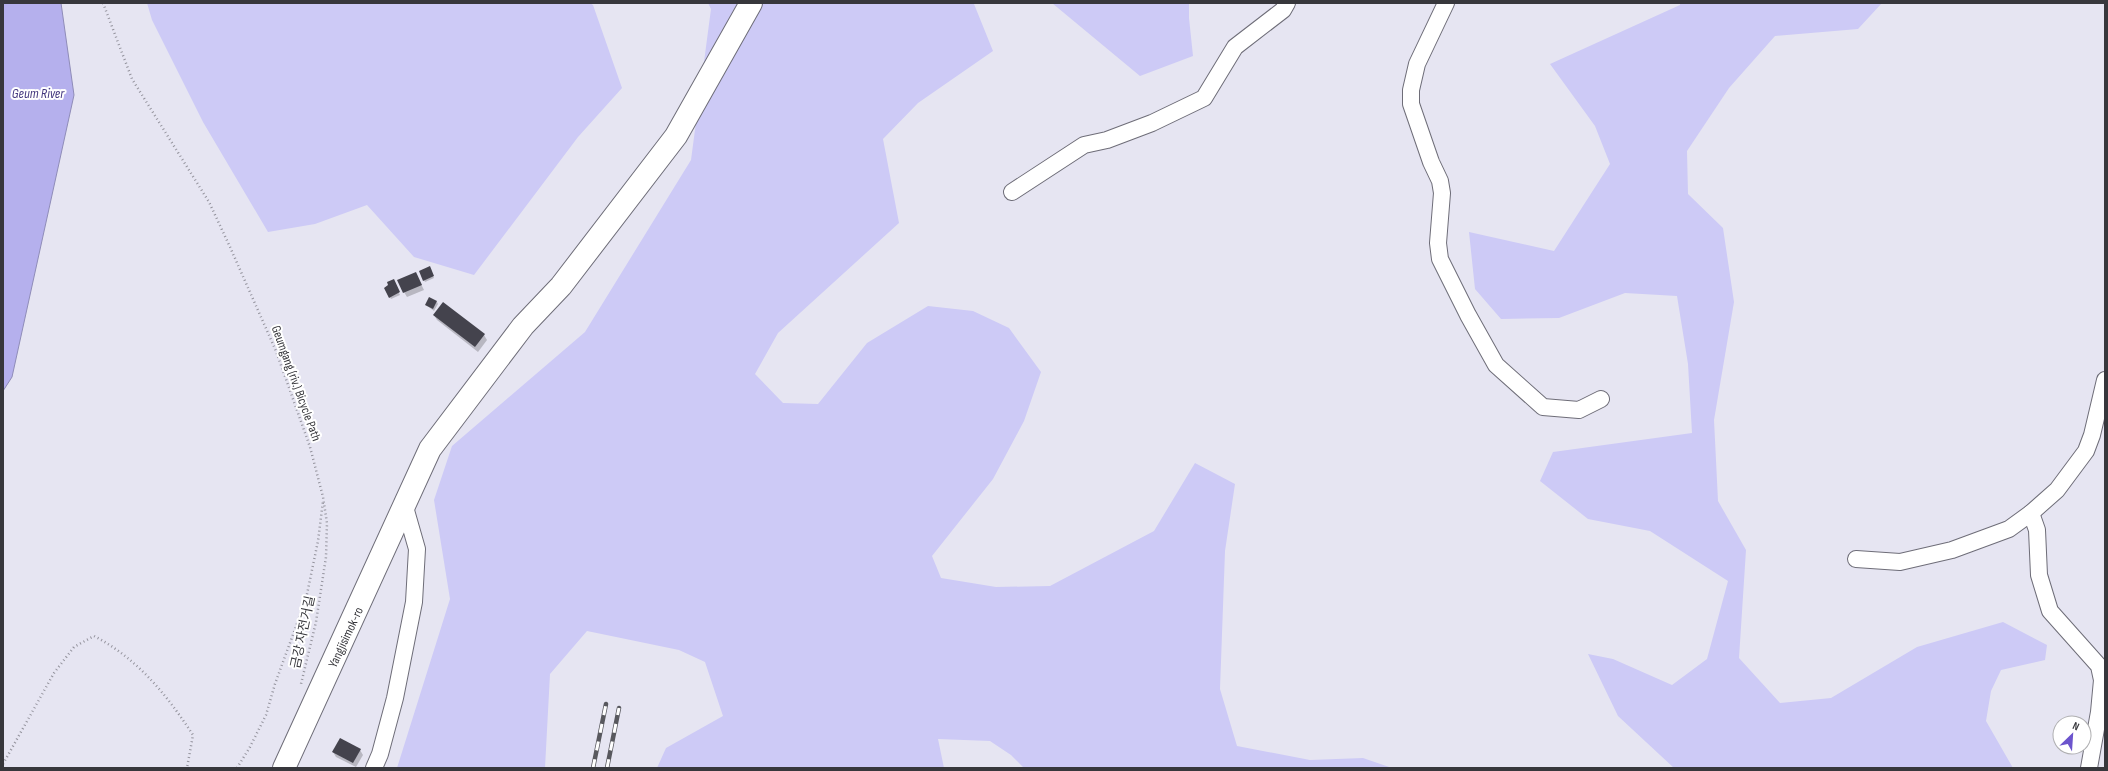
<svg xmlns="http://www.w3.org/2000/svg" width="2108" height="771" viewBox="0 0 2108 771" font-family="'Sofia Sans Condensed','Noto Sans KR',sans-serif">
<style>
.green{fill:#cdcaf6}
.water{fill:#b5b0ed;stroke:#8f8cb8}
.shadow{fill:#0003}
.building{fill:#44434d}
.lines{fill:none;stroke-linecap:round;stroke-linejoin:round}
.street-casing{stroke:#6e6d78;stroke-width:18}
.secondary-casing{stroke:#6e6d78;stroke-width:24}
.path{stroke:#95949e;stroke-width:2.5;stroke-dasharray:1 3;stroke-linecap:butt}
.street{stroke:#fff;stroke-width:16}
.secondary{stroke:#fff;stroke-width:22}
.rail-casing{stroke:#58585e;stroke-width:4.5}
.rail{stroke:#fff;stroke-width:3;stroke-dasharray:9;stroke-linecap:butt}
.labels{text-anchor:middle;stroke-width:4;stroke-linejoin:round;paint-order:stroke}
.street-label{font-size:13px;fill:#37373c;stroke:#fff}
.water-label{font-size:14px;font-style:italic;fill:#44387f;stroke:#fff}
</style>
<rect width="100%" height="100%" fill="#e6e5f2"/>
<g class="green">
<path d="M147 3H590L593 5 622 88 578 137 474 275 414 257 367 205 315 224 268 232 203 122 152 20Z"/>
<path d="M708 3H971L974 4 993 51 918 103 883 139 899 223 778 333 755 374 783 403 818 404 867 343 928 306 973 311 1009 328 1041 372 1024 421 993 479 932 556 941 578 996 587 1050 586 1154 531 1195 463 1235 484 1225 551 1220 689 1237 746 1310 760 1363 758 1392 768H1024L1011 755 990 741 938 739 944 768H657L666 748 723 716 705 662 679 650 587 631 550 674 545 768H397L450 599 434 500 452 446 585 332 691 160 711 9Z"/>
<path d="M1052 3H1189V18L1193 56 1140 76Z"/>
<path d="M1680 3H1882L1858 29 1775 36 1729 88 1687 151 1688 194 1723 228 1734 302 1714 420 1718 501 1746 550 1739 658 1780 703 1831 698 1917 647 2003 622 2047 645 2045 660 2001 670 1991 691 1986 721 2013 768H1674L1618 716 1588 654 1613 659 1672 685 1707 659 1728 581 1650 531 1588 519 1540 481 1553 452 1692 433 1688 364 1677 296 1625 293 1559 318 1501 319 1475 289 1469 232 1554 251 1610 164 1595 126 1550 64 1680 5Z"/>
</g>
<path class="water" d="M3 3H61L74 95 12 377 3 391Z"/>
<g class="shadow">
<path d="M429 268 434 278 425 282 424 280Z"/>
<path d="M418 278 424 290 407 297 404 292Z"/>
<path d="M393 281 400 295 391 299 385 288Z"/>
<path d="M437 302 438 304 434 311 426 305Z"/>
<path d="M443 303 484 335 487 340 478 352 437 320 434 315Z"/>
<path d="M360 750 363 755 356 767 336 757 333 752Z"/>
</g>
<g class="building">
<path d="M430 266 434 276 423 281 419 271Z"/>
<path d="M416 272 422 285 403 293 397 280Z"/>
<path d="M394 279 400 292 389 298 384 288 388 285 387 282Z"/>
<path d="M429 297 437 301 433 309 425 305Z"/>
<path d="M443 302 485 334 475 347 433 315Z"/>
<path d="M340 738 361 749 353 763 332 752Z"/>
</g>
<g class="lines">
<g class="street-casing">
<g id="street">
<path d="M1446 3 1417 64 1411 90V104L1431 162 1440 181 1442 193 1438 243 1440 259 1468 315 1496 365 1543 407 1579 410 1601 399"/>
<path d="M1012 192 1084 145 1107 140 1152 123 1204 98 1235 47 1283 10 1287 3"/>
<path d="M2031 513 2037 530 2039 575 2050 611 2099 666 2102 680 2099 712 2089 768"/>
<path d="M1856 559 1900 562 1952 550 2009 529 2031 513 2057 490 2086 451 2092 435 2105 380"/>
<path d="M374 768 380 754 395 698 414 602 417 549 405 507"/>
</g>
</g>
<g class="secondary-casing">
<path id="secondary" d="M284 768 430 449 523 326 561 286 676 136 751 3"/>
</g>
<g class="path">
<path d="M103 3 132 79 209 202 230 247 276 351 310 447 323 497 327 523 326 557 316 622 301 684"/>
<path d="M3 764 54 673 74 647 94 636C137 658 167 695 193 735L187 768"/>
<path d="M237 768 250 747 266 715 275 684 306 599 318 541 323 501"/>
</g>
<use href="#street" class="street"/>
<use href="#secondary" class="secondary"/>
<g class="rail-casing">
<g id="rail">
<path d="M593 768 606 704"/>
<path d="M607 768 619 708"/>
</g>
</g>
<use href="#rail" class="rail"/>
</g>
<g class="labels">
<g class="street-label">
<text transform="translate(297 383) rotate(70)" y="5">Geumgang (riv.) Bicycle Path</text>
<text transform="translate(302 632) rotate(-78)" y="5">금강 자전거길</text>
<text transform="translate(345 637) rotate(-65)" y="5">Yangjisimok-ro</text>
</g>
<g class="water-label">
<text x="38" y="98">Geum River</text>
</g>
</g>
<rect width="2108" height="771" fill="none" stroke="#37373c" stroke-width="8"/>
<g transform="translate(2072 735) rotate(25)"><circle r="19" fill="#ffffff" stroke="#afafb1"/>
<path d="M0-3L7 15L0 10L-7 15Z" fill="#6c54cd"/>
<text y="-6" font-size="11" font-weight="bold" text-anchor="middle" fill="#37373c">N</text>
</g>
</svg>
